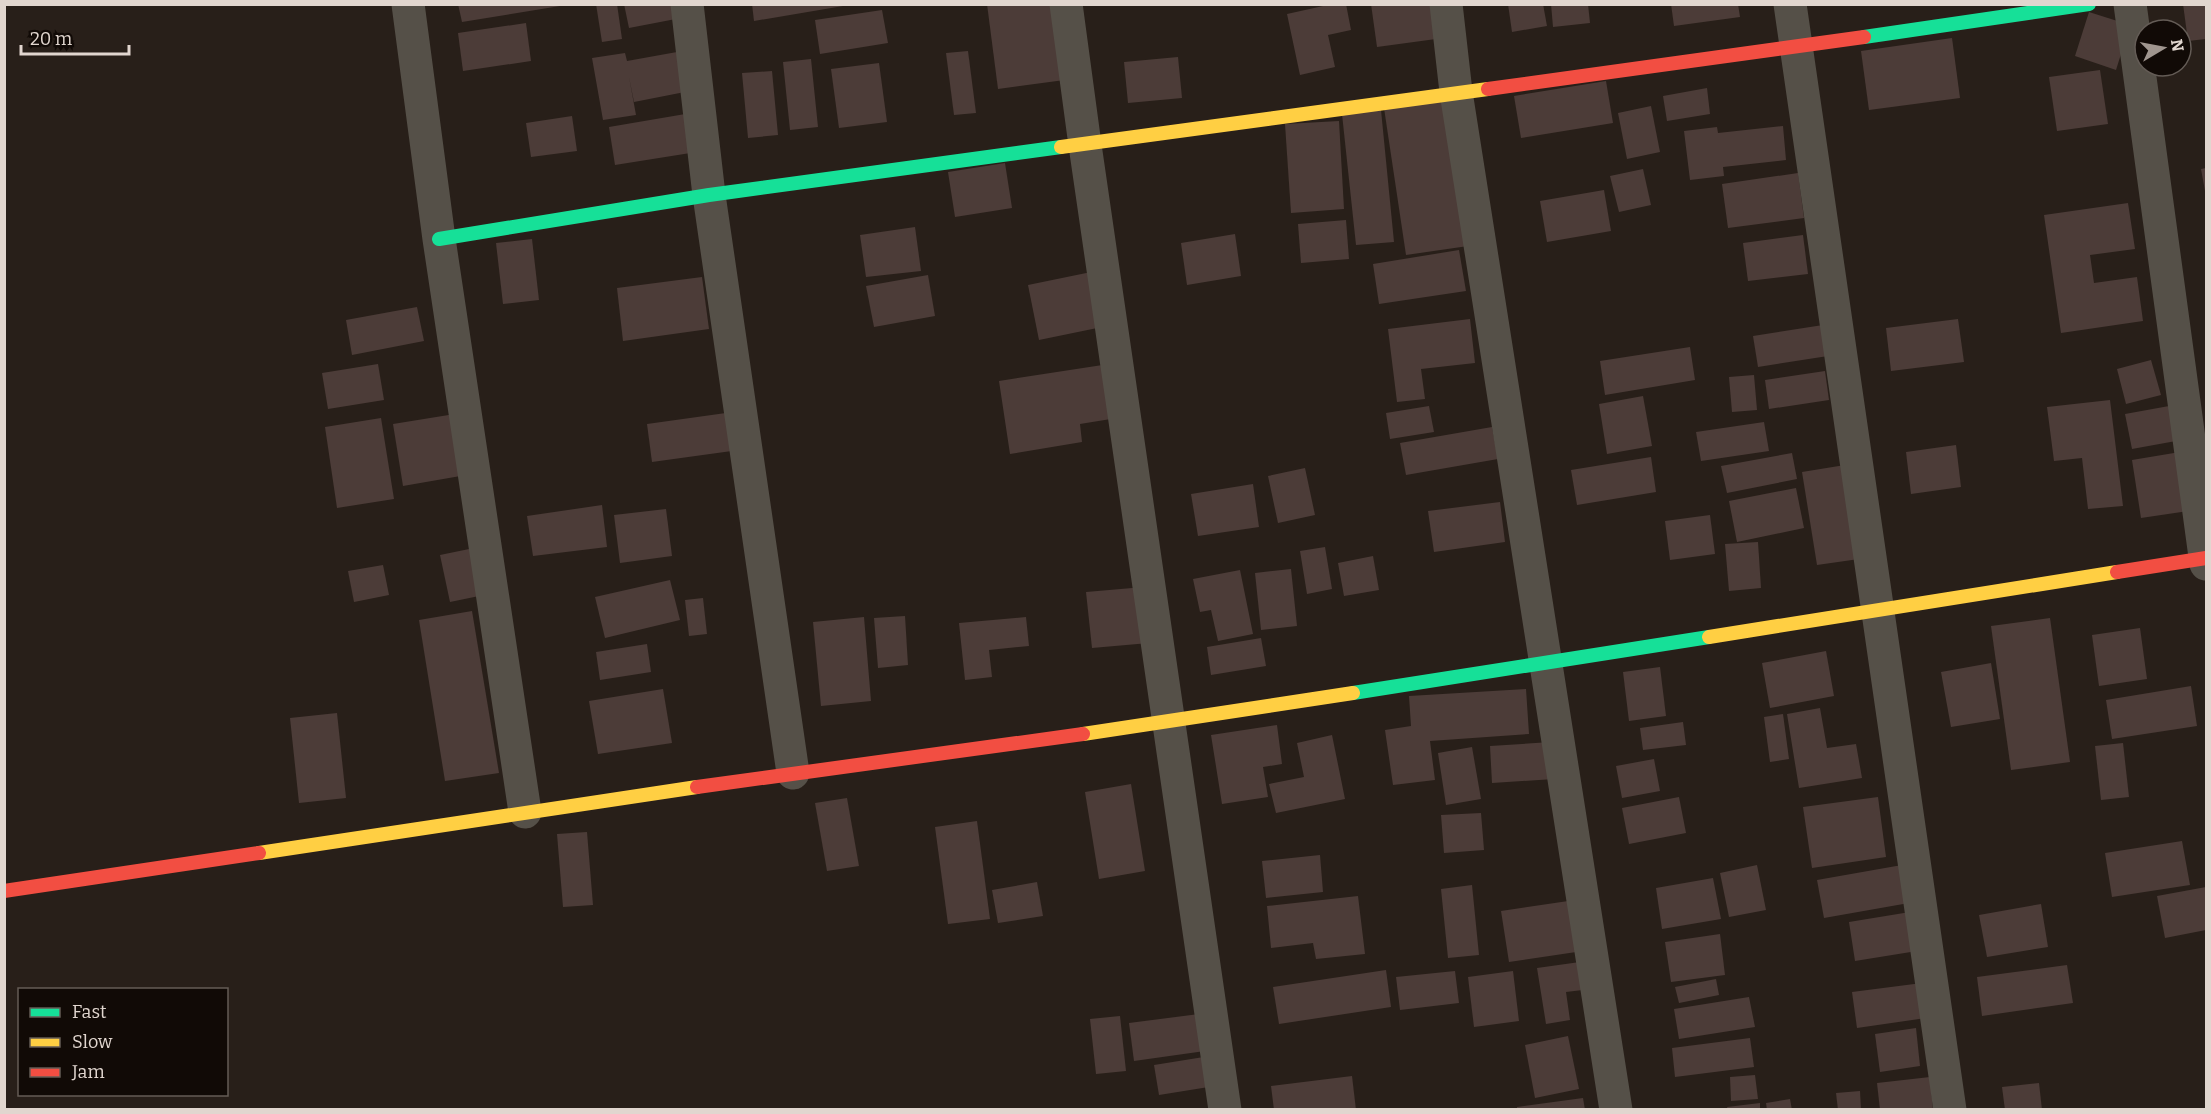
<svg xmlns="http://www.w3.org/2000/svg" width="2211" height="1114" viewBox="0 0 2211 1114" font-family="Bitter,serif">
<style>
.building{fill:#4c3c38}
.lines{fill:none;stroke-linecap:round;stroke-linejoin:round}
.street{stroke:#555048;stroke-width:33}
.fast{stroke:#16e098;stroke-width:14}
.slow{stroke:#ffcf43;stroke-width:14}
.jam{stroke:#f24e42;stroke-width:14}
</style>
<rect width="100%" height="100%" fill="#281f19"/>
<g class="building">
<path d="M458 4H560V6L462 22Z"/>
<path d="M596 4H617L622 39 602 42Z"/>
<path d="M624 4H678L681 18 629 28Z"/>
<path d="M752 4H843V6L754 21Z"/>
<path d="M987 4H1062L1072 79 998 89Z"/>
<path d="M1332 4H1346L1351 30 1328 35 1335 67 1300 75 1287 14Z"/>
<path d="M1371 4H1431L1436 39 1377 47Z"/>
<path d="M1508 4H1543L1547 26 1512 32Z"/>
<path d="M1551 4H1588L1590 23 1553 27Z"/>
<path d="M1671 4H1738L1740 17 1674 26Z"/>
<path d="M2183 4H2206V39L2188 41Z"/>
<path d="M882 10 888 43 820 54 815 20Z"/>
<path d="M2089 12 2130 25 2116 70 2075 56Z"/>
<path d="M526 23 531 61 463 71 458 33Z"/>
<path d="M1952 38 1960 98 1869 110 1861 51Z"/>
<path d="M688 50 695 90 634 102 629 77 636 115 603 120 592 58 625 53 627 61Z"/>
<path d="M968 51 976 113 954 115 946 53Z"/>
<path d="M1178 57 1182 98 1128 103 1124 62Z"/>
<path d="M811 59 818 127 790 130 783 62Z"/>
<path d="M879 63 887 122 839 128 831 69Z"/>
<path d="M2100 70 2108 124 2057 131 2049 77Z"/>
<path d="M772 71 778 135 748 138 742 73Z"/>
<path d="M1606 81 1613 123 1521 138 1514 96Z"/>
<path d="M1707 88 1710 114 1667 121 1663 96Z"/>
<path d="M1454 98 1475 245 1406 255 1384 108Z"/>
<path d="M1651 106 1660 152 1627 159 1618 113Z"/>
<path d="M1381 110 1394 242 1356 245 1342 114Z"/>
<path d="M697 112 703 151 615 165 609 127Z"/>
<path d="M572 116 577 151 531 157 526 123Z"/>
<path d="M1339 121 1344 209 1291 213 1285 124Z"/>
<path d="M1783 126 1786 160 1723 167 1724 176 1690 180 1684 131 1717 127 1718 133Z"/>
<path d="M1005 163 1012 208 955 217 948 172Z"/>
<path d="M2206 168V190L2205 191 2201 169Z"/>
<path d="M1643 169 1651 205 1619 212 1610 176Z"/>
<path d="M1798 173 1804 218 1728 228 1722 184Z"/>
<path d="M1604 190 1611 231 1547 242 1540 201Z"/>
<path d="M2128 203 2135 249 2090 255 2094 283 2137 277 2143 321 2061 333 2044 215Z"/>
<path d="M1346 220 1349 259 1301 263 1298 224Z"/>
<path d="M915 227 921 271 866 277 860 235Z"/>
<path d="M1235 234 1241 276 1187 285 1181 243Z"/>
<path d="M1803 235 1808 274 1748 281 1743 243Z"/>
<path d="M532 239 539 300 503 304 496 243Z"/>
<path d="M1459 250 1466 291 1379 304 1373 264Z"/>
<path d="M1096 271 1107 326 1039 340 1028 285Z"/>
<path d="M928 275 935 316 874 327 866 286Z"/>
<path d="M702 277 709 329 623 341 617 288Z"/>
<path d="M417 307 424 341 352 355 346 320Z"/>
<path d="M1470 319 1475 363 1421 369 1425 399 1397 402 1388 329Z"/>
<path d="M1958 319 1964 362 1891 371 1886 328Z"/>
<path d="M1823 325 1828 356 1758 367 1753 336Z"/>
<path d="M1690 347 1695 380 1605 395 1600 361Z"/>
<path d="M2151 360 2161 395 2126 404 2117 369Z"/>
<path d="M378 364 384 400 328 409 322 373Z"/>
<path d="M1109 364 1117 418 1080 424 1082 442 1010 454 999 381Z"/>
<path d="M1825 371 1829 400 1769 409 1765 380Z"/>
<path d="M1754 375 1757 410 1732 412 1729 377Z"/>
<path d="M1643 396 1652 446 1607 454 1599 404Z"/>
<path d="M2110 400 2123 506 2088 509 2082 458 2054 461 2047 407Z"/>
<path d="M2180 404 2187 439 2132 449 2125 414Z"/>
<path d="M1429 406 1434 432 1390 439 1386 413Z"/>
<path d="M733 412 739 450 652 462 647 424Z"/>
<path d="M461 413 472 474 403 486 393 424Z"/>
<path d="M381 418 394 499 337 508 325 427Z"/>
<path d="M1764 422 1769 451 1701 461 1696 432Z"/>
<path d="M1492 427 1498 459 1406 475 1400 443Z"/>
<path d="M1956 445 1961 487 1911 494 1906 452Z"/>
<path d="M2186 451 2195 510 2141 518 2132 460Z"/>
<path d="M1792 453 1797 479 1727 493 1721 466Z"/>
<path d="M1651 457 1656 492 1577 505 1571 470Z"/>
<path d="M1845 465 1859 559 1817 565 1802 472Z"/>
<path d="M1305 468 1315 515 1278 523 1268 476Z"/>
<path d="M1253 484 1259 527 1198 536 1191 494Z"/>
<path d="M1796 488 1804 528 1737 542 1729 501Z"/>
<path d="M1500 502 1505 542 1434 552 1428 511Z"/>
<path d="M602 505 607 547 533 556 527 516Z"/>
<path d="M666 509 672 556 620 563 614 515Z"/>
<path d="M1710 515 1715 554 1670 560 1665 521Z"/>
<path d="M1758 542 1761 588 1729 591 1725 544Z"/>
<path d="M1325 547 1332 589 1307 594 1300 551Z"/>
<path d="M474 548 484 595 450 602 440 555Z"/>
<path d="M1373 556 1379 590 1344 596 1338 563Z"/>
<path d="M383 565 389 595 354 602 348 571Z"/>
<path d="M1291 569 1297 626 1261 630 1255 573Z"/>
<path d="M1240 570 1253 634 1218 641 1211 610 1200 612 1193 579Z"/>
<path d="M670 580 680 620 605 638 595 597Z"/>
<path d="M1144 587 1149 643 1092 648 1086 592Z"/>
<path d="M703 598 707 634 689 636 685 600Z"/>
<path d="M472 611 499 773 445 781 419 620Z"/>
<path d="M905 616 908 665 878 668 874 618Z"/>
<path d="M864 617 871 701 821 706 813 622Z"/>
<path d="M1026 617 1029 646 989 650 992 677 965 680 959 623Z"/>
<path d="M2050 618 2070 762 2011 770 1991 626Z"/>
<path d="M2140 628 2147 679 2099 686 2092 635Z"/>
<path d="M1261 638 1266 666 1211 675 1207 647Z"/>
<path d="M647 644 651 672 600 680 596 652Z"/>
<path d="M1826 651 1834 696 1770 708 1762 663Z"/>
<path d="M1991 663 2000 719 1951 727 1941 672Z"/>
<path d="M1660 667 1666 716 1629 721 1623 672Z"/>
<path d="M2191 686 2197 726 2112 739 2106 700Z"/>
<path d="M663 689 672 743 598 754 589 701Z"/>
<path d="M1526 689 1529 734 1430 741 1435 780 1393 785 1385 730 1411 726 1409 696Z"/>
<path d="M1820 708 1827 748 1856 744 1862 778 1799 788 1787 714Z"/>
<path d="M337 713 346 798 299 803 290 718Z"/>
<path d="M1783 714 1789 759 1770 762 1764 717Z"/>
<path d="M1683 722 1686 745 1643 750 1640 728Z"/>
<path d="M1277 725 1282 764 1263 767 1268 797 1222 804 1211 735Z"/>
<path d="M1332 735 1345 799 1276 813 1269 784 1304 777 1297 743Z"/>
<path d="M1551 742 1554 779 1492 783 1490 746Z"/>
<path d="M2123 743 2129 797 2101 800 2095 746Z"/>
<path d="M1472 747 1481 799 1446 805 1438 753Z"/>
<path d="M1654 759 1660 791 1622 798 1616 766Z"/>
<path d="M1131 784 1145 871 1099 879 1085 792Z"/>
<path d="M1679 797 1686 833 1629 844 1622 808Z"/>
<path d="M1878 797 1886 857 1812 868 1803 807Z"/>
<path d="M847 798 859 866 827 871 815 803Z"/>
<path d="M1481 813 1484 850 1444 853 1441 815Z"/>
<path d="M977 821 990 919 948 924 935 827Z"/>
<path d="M587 832 593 905 563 907 557 834Z"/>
<path d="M2182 841 2190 885 2112 897 2105 853Z"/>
<path d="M1320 855 1323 892 1266 898 1262 861Z"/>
<path d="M1757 865 1766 910 1729 917 1720 873Z"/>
<path d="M1902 865 1909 903 1824 918 1817 880Z"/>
<path d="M1713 878 1721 919 1662 929 1656 888Z"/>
<path d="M1037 882 1043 916 998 923 992 890Z"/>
<path d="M1472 885 1479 955 1448 958 1441 889Z"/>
<path d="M2206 887V930L2165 938 2157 896Z"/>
<path d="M1358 896 1365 954 1316 959 1313 943 1271 948 1267 906Z"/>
<path d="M1575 900 1583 951 1509 962 1501 911Z"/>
<path d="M2041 904 2048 947 1987 957 1979 915Z"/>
<path d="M1910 912 1917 951 1855 961 1849 922Z"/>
<path d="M1720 934 1725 975 1671 982 1665 942Z"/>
<path d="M1587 961 1591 989 1566 992 1570 1020 1546 1024 1537 968Z"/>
<path d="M2067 965 2073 1003 1982 1016 1977 977Z"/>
<path d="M1386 970 1391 1007 1279 1024 1273 987Z"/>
<path d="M1455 971 1459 1003 1400 1010 1396 977Z"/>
<path d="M1513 971 1519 1021 1474 1027 1468 977Z"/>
<path d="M1716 979 1719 995 1679 1003 1675 987Z"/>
<path d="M1922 983 1926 1018 1857 1028 1852 992Z"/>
<path d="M1749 997 1755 1027 1679 1039 1674 1009Z"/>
<path d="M1199 1014 1205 1051 1134 1061 1129 1023Z"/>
<path d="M1120 1016 1126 1071 1096 1074 1090 1019Z"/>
<path d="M1916 1028 1920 1066 1880 1072 1875 1034Z"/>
<path d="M1568 1036 1579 1089 1535 1098 1525 1045Z"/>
<path d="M1750 1038 1754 1067 1675 1077 1672 1048Z"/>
<path d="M1210 1056 1215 1086 1159 1095 1154 1065Z"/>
<path d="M1755 1075 1758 1099 1731 1101 1730 1077Z"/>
<path d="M1352 1076 1356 1110H1274L1271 1086Z"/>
<path d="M1930 1077 1933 1110H1880L1877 1083Z"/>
<path d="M2039 1083 2042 1110H2005L2002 1087Z"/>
<path d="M1860 1091 1861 1110H1838L1836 1093Z"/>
<path d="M1583 1098 1585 1110H1517V1107Z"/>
<path d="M1790 1099 1792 1110H1767L1766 1103Z"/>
<path d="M1760 1103V1110H1728L1727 1107Z"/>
</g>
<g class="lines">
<g class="street">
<path d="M408 4 439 239 525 812"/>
<path d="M687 4 709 195 793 773"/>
<path d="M1066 4 1085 145 1225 1110"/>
<path d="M1446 4 1456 92 1616 1110"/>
<path d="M1790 4 1950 1110"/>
<path d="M2130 4 2206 564"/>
</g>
<g class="fast">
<path d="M1864 37 2089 4"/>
<path d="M439 239 709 195 1061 147"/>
<path d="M1353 693 1709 637"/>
</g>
<g class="slow">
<path d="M1061 147 1488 89"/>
<path d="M1709 637 2117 572"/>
<path d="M1083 734 1353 693"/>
<path d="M259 853 697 787"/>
</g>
<g class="jam">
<path d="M1488 89 1864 37"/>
<path d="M2117 572 2206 558"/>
<path d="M697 787 1083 734"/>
<path d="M4 891 259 853"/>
</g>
</g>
<rect width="2211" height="1114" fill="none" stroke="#e1d6cf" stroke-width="12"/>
<rect x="18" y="988" width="210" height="108" fill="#110a06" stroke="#645c56" stroke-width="1.5"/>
<rect x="30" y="1008" width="30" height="9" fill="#16e098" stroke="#645c56" stroke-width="1.5"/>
<text x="72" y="1018" font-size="18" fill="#e1d6cf">Fast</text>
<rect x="30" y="1038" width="30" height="9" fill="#ffcf43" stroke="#645c56" stroke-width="1.5"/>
<text x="72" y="1048" font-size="18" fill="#e1d6cf">Slow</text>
<rect x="30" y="1068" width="30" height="9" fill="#f24e42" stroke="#645c56" stroke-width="1.5"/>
<text x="72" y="1078" font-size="18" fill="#e1d6cf">Jam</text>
<g transform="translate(2163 48) rotate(80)"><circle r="28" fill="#110a06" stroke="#645c56" stroke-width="1.5"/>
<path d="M0-4.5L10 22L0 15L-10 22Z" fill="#a0968f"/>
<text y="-9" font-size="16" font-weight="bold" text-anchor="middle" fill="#e1d6cf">N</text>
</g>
<path d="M21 45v9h108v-9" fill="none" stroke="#e1d6cf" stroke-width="3"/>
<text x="30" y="45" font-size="18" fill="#e1d6cf" stroke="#110a06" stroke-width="4.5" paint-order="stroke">20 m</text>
</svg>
